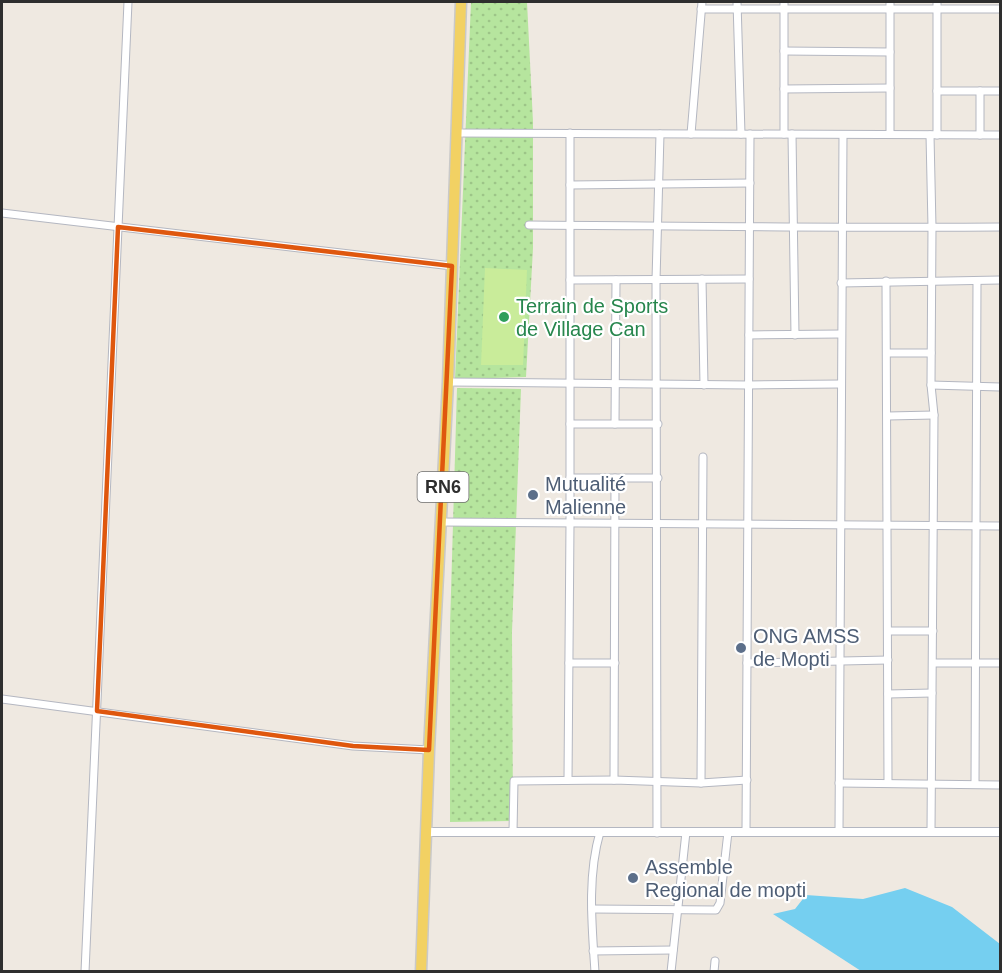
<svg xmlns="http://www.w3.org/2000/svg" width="1002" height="973" viewBox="0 0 1002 973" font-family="Arial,sans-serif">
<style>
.grass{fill:url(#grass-dots)}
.pitch{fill:#c9ec9a}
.water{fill:#75cff0}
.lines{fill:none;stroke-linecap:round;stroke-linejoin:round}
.minor-casing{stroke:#b4b7c1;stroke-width:9}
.tertiary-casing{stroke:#b4b7c1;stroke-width:10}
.primary-casing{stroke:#c9c9c9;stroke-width:13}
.minor{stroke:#fff;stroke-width:7}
.tertiary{stroke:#fff;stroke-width:8}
.primary{stroke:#f2d163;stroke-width:10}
.marked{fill:none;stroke:#df570e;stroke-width:4.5;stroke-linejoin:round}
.leisure-dot{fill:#2e9e5b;stroke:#fff;stroke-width:2}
.service-dot{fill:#5c6f8a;stroke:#fff;stroke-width:2}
.labels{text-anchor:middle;stroke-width:4.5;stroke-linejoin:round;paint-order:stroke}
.shield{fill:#fff;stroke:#6d6d6d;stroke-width:1.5}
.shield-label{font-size:18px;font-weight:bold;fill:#2e2e2e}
.leisure-label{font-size:20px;fill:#27864d;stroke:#fff;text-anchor:start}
.service-label{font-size:20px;fill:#4e5e75;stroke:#fff;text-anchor:start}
</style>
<defs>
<pattern id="grass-dots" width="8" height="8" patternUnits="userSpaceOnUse" patternTransform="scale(1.5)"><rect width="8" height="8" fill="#b6e59e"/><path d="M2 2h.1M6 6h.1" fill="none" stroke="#9dc588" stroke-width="1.8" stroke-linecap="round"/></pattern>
</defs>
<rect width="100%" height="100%" fill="#efe9e1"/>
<g class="grass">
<path d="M471 2H527L533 122V248L526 377 455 379Z"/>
<path d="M457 388 521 389 512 632 513 821 450 822V626Z"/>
</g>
<path class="pitch" d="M485 268 527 270 523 365H481Z"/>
<path class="water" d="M905 888 952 907 1000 944V971H861L773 914 795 909 806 895 863 899Z"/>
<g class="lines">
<g class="minor-casing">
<g id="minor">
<path d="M737 2 741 134"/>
<path d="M784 2V134"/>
<path d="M890 2V134"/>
<path d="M701 9H1000"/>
<path d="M784 51 890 52"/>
<path d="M784 89 890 88"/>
<path d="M937 91H1000"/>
<path d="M980 91V135"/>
<path d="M457 133 1000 135"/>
<path d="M691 134 702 2"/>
<path d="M792 134 795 335"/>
<path d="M930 135 932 227 931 385 934 415 931 832"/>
<path d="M937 135V2"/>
<path d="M570 185 750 183"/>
<path d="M2 213 452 266"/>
<path d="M529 225C686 226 843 228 1000 227"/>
<path d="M702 279 704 385"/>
<path d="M570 280 749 279"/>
<path d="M886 281 888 783"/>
<path d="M841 283 1000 280"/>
<path d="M749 335 841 334"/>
<path d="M888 353H931"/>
<path d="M448 382 748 385 841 384"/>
<path d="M931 385 1000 387"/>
<path d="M888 416 934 415"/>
<path d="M570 424H658"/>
<path d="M615 424 616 280"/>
<path d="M570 478H658"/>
<path d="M441 522 1000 526"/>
<path d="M888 631H933"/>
<path d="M569 663H615"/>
<path d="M747 663 888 660"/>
<path d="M933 663H1000"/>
<path d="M888 694 932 693"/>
<path d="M2 699 353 746 429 750"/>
<path d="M568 780 570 523V133"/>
<path d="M614 780 615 478"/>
<path d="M701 783 703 457"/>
<path d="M839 783 1000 785"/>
<path d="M975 784 977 281"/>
<path d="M513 832 514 781 614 780 701 783 747 780"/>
<path d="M746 832 750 134"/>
<path d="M839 832 843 135"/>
<path d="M657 833 656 280 660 134"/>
<path d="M592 909 716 910 720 903 728 832"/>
<path d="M593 951 673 950"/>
<path d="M85 972 128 2"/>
<path d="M595 972C592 926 587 877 600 832"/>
<path d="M671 972 686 832"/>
<path d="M714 972 715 961"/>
</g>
</g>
<g class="tertiary-casing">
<path id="tertiary" d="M426 832H1000"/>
</g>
<g class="primary-casing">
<path id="primary" d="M421 972 429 750 448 382 461 2"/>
</g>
<use href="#minor" class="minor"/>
<use href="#tertiary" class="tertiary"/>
<use href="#primary" class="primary"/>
</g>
<path class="marked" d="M118 227 452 266 429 750 353 746 97 711Z"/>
<circle class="leisure-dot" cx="504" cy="317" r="6"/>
<g class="service-dot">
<circle cx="533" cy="495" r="6"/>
<circle cx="741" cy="648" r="6"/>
<circle cx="633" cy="878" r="6"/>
</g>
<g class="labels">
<rect class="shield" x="417.5" y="472" width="51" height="30" rx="4.5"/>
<g class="shield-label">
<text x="443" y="493">RN6</text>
</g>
<g class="leisure-label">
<text x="516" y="313">Terrain de Sports<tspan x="516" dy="23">de Village Can</tspan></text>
</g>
<g class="service-label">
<text x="545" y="491">Mutualité<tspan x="545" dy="23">Malienne</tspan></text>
<text x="753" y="643">ONG AMSS<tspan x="753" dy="23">de Mopti</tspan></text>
<text x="645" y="874">Assemble<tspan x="645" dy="23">Regional de mopti</tspan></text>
</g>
</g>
<rect width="1002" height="973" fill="none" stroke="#2e2e2e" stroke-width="6"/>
</svg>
